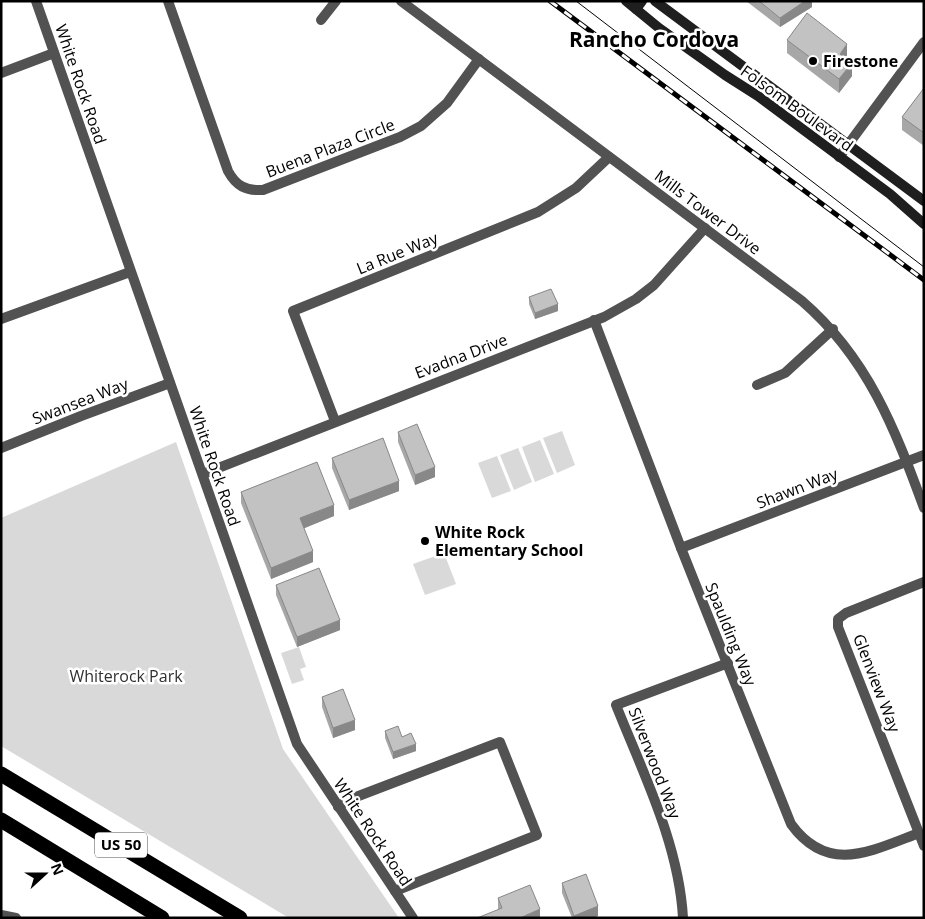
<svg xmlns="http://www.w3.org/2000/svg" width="925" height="919" viewBox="0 0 925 919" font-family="'Open Sans',sans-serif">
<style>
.green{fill:#d9d9d9}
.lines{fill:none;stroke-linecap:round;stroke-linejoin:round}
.minor{stroke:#525252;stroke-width:10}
.tertiary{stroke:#525252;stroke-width:10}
.secondary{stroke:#1f1f1f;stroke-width:10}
.motorway{stroke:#000;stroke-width:15}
.tram{stroke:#000;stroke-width:1}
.rail-casing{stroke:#000;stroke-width:5}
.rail{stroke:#fff;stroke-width:3;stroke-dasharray:9;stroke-linecap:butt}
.wall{fill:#a7a7a7}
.shaded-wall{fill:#888}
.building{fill:#c2c2c2;stroke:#888}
.poi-dot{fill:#000;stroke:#fff;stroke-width:2}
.labels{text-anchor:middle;stroke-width:5;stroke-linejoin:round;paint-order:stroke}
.shield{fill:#fff;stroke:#4c4c4c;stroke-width:1}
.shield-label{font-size:15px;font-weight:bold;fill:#000}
.poi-label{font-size:16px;font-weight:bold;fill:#000;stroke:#fff;text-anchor:start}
.street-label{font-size:16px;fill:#000;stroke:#fff}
.park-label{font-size:16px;fill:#303030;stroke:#fff}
.district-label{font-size:21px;font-weight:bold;fill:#000;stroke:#fff}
</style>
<rect width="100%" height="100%" fill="#fff"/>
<g class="green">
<path d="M562 431 575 465 557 473 543 438Z"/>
<path d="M540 440 554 474 535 482 522 447Z"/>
<path d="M176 442 283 749 399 918H289L1 746V518Z"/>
<path d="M518 448 532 482 514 490 500 455Z"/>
<path d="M497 456 511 491 492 498 478 463Z"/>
<path d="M444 553 456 584 425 595 413 564Z"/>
<path d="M299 647 306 667 300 669 304 680 292 684 281 653Z"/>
</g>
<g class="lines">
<g class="minor">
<path d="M168 1 228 171C236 186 246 191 263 190L400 137 421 126 447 103 479 59"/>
<path d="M401 1 802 301C868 358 895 429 924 508"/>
<path d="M321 20 336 1"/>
<path d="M839 157 924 42"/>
<path d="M1 319 130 272"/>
<path d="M594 320 681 548 791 824C828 875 871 851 919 833"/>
<path d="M757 385 785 373 833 329"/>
<path d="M335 421 293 311 538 212 576 188 609 157"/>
<path d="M1 448 81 416 170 383"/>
<path d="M203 474 604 317 636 299 654 285 705 228"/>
<path d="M681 548 924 455"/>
<path d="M924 582 846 613 838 619V627L924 846"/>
<path d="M338 807 348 800 500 742 537 835 395 891"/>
<path d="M683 918C679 844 643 773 616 705L728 663"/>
</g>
<g class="tertiary">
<path d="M36 1 297 744 413 918"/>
<path d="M1 73 54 53"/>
<path d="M1 915 16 918"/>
</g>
<g class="secondary">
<path d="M626 1 659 28 725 75 758 96 890 194 924 224"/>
<path d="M655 1 924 201"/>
<path d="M636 9 642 1"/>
</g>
<g class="motorway">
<path d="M1 774 240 918"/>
<path d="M1 820 162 918"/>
</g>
<path class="tram" d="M576 1 924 267"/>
<g class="rail-casing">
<path id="rail" d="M550 1 924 280"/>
</g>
<use href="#rail" class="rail"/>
</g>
<g class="wall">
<path d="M746 1H812V7L780 27Z"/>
<path d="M787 40 847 57 846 58 852 76 839 93 787 53Z"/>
<path d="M924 88V146L902 130V117Z"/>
<path d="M529 297 558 311 535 319 529 304Z"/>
<path d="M398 432 435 477 415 485 398 442Z"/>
<path d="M332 458 399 491 349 510 332 468Z"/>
<path d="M241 492 334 516 304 528 313 562 271 579 241 503Z"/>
<path d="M276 585 340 630 297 647 276 595Z"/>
<path d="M322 697 355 730 333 738 322 707Z"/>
<path d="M385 731 402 737 416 751 393 759 385 738Z"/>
<path d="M562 883 598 916 593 918H572L562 893Z"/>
<path d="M498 898 540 918 498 909Z"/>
</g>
<g class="shaded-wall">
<path d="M805 1H812V7L780 27V18Z"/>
<path d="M847 44V57L840 67V54Z"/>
<path d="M852 63V76L839 93V79Z"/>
<path d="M558 304V311L535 319V313Z"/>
<path d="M435 467V477L415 485V475Z"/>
<path d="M399 481V491L349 510V500Z"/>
<path d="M334 505V516L300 530V518Z"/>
<path d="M313 551V562L271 579V568Z"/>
<path d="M340 620V630L297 647V637Z"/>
<path d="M355 720V730L333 738V728Z"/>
<path d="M416 744V751L393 759V752Z"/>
<path d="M598 906V916L593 918H574V916Z"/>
<path d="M540 909V918H520Z"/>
</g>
<g class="building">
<path d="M759 1H805L780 18Z"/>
<path d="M807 13 847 44 840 54 852 63 839 79 787 40Z"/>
<path d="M924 88V133L902 117Z"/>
<path d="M551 289 558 304 535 313 529 297Z"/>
<path d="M417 424 435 467 415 475 398 432Z"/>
<path d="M383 438 399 481 349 500 332 458Z"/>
<path d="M317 462 334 505 300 518 313 551 271 568 241 492Z"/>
<path d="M319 568 340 620 297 637 276 585Z"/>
<path d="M343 689 355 720 333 728 322 697Z"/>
<path d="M398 726 402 737 411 733 416 744 393 752 385 731Z"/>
<path d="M586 874 598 906 574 916 562 883Z"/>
<path d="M530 885 540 909 520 918H477L502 908 498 898Z"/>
</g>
<g class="poi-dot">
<circle cx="813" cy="61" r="5"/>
<circle cx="425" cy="541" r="5"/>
</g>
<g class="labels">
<rect class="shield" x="95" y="832.5" width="52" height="25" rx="4"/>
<g class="shield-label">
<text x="121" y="850">US 50</text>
</g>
<g class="poi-label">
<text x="823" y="67">Firestone</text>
<text x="435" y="538">White Rock<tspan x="435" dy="18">Elementary School</tspan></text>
</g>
<g class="street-label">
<text transform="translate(81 84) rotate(71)" y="6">White Rock Road</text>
<text transform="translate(797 108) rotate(36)" y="6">Folsom Boulevard</text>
<text transform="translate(330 148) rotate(-21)" y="6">Buena Plaza Circle</text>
<text transform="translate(708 212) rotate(37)" y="6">Mills Tower Drive</text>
<text transform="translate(397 253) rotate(-22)" y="6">La Rue Way</text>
<text transform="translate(461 356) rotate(-21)" y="6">Evadna Drive</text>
<text transform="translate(80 401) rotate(-21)" y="6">Swansea Way</text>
<text transform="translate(215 466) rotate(71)" y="6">White Rock Road</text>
<text transform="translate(797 488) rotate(-21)" y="6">Shawn Way</text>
<text transform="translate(731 634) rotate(68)" y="6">Spaulding Way</text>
<text transform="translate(877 683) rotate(69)" y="6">Glenview Way</text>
<text transform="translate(655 763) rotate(69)" y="6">Silverwood Way</text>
<text transform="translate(373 832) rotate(56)" y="6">White Rock Road</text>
</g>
<g class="park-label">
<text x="126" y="682">Whiterock Park</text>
</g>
<g class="district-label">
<text x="654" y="47">Rancho Cordova</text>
</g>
</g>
<rect width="925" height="919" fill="none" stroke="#000000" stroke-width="5"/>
<g transform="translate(45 874) rotate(69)" stroke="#ffffff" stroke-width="4" paint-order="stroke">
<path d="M0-4L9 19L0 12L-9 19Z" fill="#000000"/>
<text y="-8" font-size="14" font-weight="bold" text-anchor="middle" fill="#000000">N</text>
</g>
</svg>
